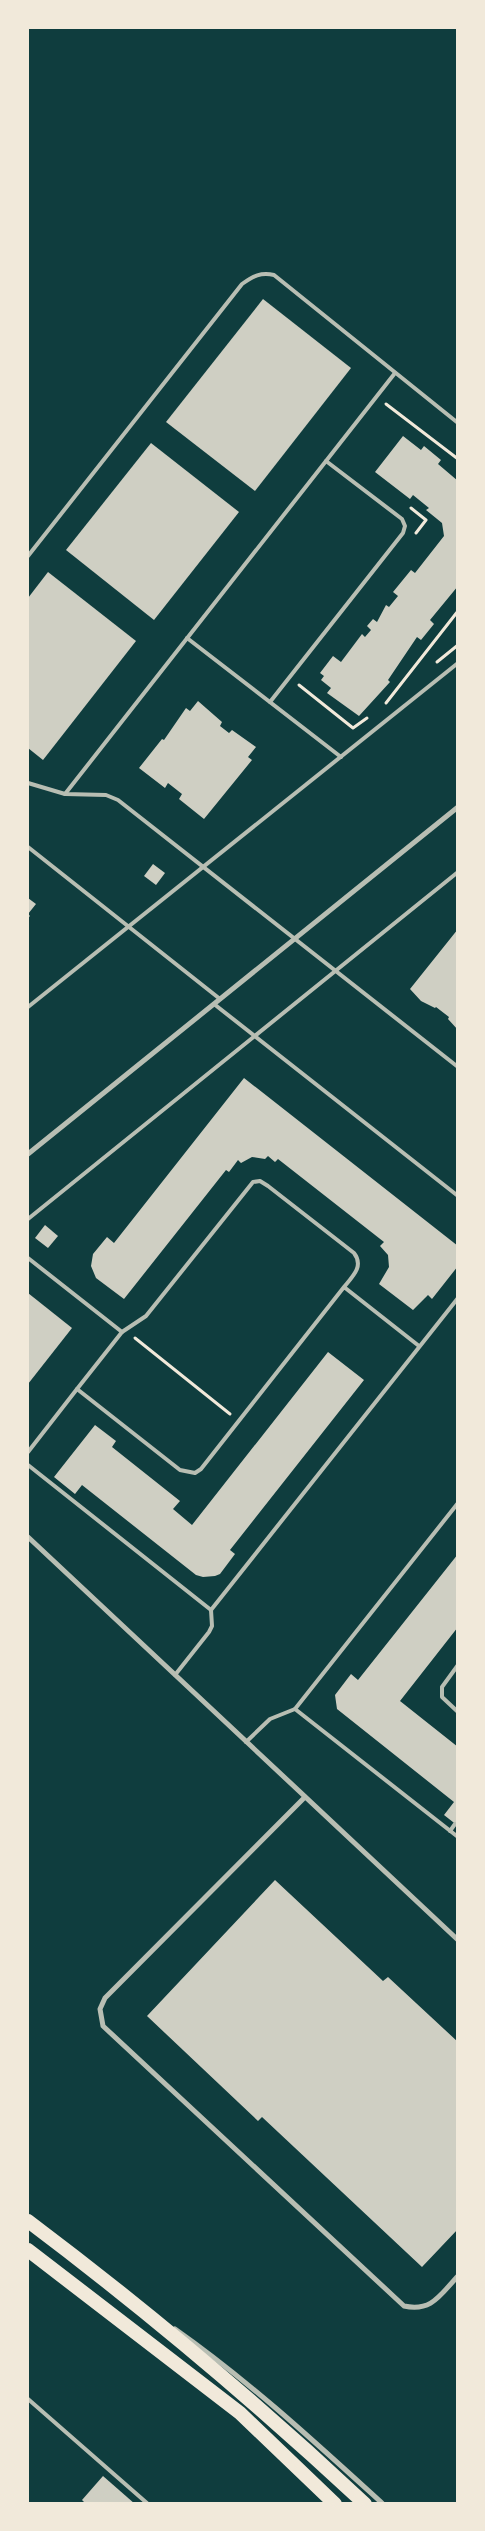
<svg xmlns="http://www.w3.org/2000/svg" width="485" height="2531" viewBox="0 0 485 2531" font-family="'Source Sans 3',sans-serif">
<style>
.building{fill:#cfcfc3}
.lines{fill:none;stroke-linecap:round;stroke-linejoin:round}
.path{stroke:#f1e9da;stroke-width:3}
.service{stroke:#b8beb3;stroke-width:4}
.minor{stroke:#b8beb3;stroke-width:5}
.trunk{stroke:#f1e9da;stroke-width:14}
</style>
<rect width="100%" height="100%" fill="#0f3d3e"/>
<g class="building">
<path d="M263 299 351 368 255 491 166 422Z"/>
<path d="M403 436 421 450 424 446 441 460 438 464 458 481V586L430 620 434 624 421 640 417 637 388 680 390 682 359 716 327 693 331 688 321 680 324 676 320 673 333 656 341 662 362 634 365 637 371 630 367 626 373 619 377 622 386 605 389 607 398 596 393 592 411 570 415 573 444 536 442 523 426 510 429 508 413 495 410 499 375 472Z"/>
<path d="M151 443 239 512 154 620 66 550Z"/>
<path d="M48 572 136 641 43 760 28 748V598Z"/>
<path d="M198 701 222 722 220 726 229 733 232 730 256 747 248 757 252 760 204 819 179 799 182 794 168 783 165 788 139 768 162 739 164 740 186 708 190 711Z"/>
<path d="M153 864 165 873 156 885 144 876Z"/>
<path d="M28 898 36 904 28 914 30 916 28 918Z"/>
<path d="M458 929V1030L448 1019 449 1017 436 1007 435 1008 421 1001 410 989Z"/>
<path d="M244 1078 458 1246V1266L432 1299 428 1295 413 1310 379 1284 389 1267 388 1255 380 1246 384 1242 278 1159 275 1162 268 1156 265 1159 252 1157 241 1163 238 1160 229 1172 226 1170 124 1299 96 1278 91 1266 93 1254 107 1237 114 1243Z"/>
<path d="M45 1225 58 1236 48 1248 35 1238Z"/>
<path d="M28 1293 72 1328 28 1384Z"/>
<path d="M328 1352 364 1380 230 1550 235 1554 220 1574 215 1576 203 1577 196 1575 82 1485 75 1494 54 1477 95 1425 116 1441 112 1447 180 1501 173 1509 192 1525Z"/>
<path d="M458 1554V1627L400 1701 458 1747V1826L444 1815 454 1802 337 1709 335 1695 351 1674 358 1680Z"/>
<path d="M275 1880 383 1981 388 1977 458 2042V2229L422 2267 262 2117 258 2121 147 2016Z"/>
<path d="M103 2476 135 2504H86L82 2500Z"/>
</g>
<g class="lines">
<g class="path">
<path d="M386 404 458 459"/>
<path d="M411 508 426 520 416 533"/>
<path d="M437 662 458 645"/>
<path d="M299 685 353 728 367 718"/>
<path d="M386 703 458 611"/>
<path d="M135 1338 230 1414"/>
</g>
<g class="service">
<path d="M28 556 242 284C253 276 261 272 274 275L458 423"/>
<path d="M187 638 341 757"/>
<path d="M270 702 403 533 405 526 402 519 326 461"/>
<path d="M28 783 65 794 106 795 118 800 458 1067"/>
<path d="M65 794 395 373"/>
<path d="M28 847 220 999"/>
<path d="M214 1004 458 1196"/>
<path d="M28 1007 458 663"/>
<path d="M28 1219 458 872"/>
<path d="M28 1258 122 1332"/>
<path d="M344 1287C353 1276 364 1266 354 1253L268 1186 260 1181 253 1182 146 1316 122 1332 77 1389 180 1470 195 1473 201 1469 344 1287 419 1346"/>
<path d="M28 1452 77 1389"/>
<path d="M28 1465 211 1610"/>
<path d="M458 1665 442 1687V1697L458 1712"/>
<path d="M175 1675 209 1632 212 1626 211 1610 458 1298"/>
<path d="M295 1709 458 1503"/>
<path d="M246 1742 270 1719 295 1709 458 1837"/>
<path d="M450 1831 455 1824"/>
<path d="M28 2399 148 2504"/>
</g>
<g class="minor">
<path d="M28 1154 458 807"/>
<path d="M28 1537 458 1940"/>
<path d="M305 1797 105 1998 100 2009 103 2026 404 2306C432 2312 440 2295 458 2276"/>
<path d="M175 2329C249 2381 316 2443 383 2504"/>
</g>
<g class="trunk">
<path d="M28 2221C145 2309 257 2403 365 2504"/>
<path d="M28 2250 240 2413 335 2504"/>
</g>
</g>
<rect width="485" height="2531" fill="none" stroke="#f1e9da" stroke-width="58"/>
</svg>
